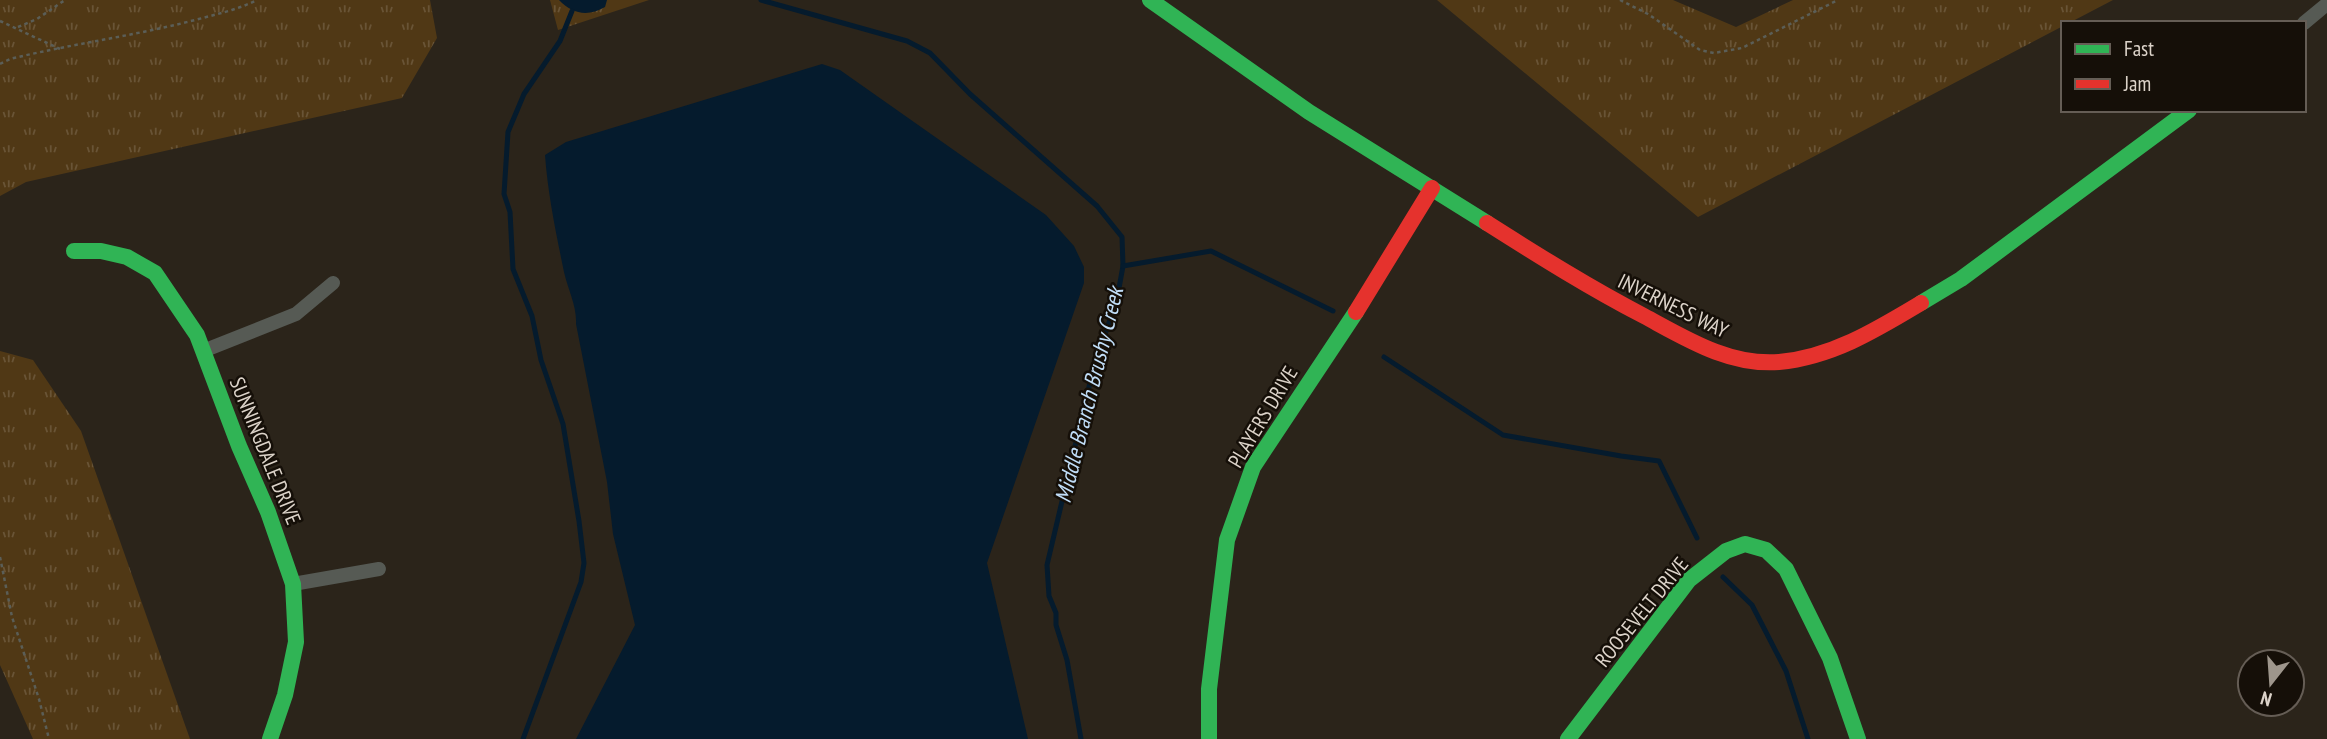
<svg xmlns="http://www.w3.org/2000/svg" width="2327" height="739" viewBox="0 0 2327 739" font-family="'PT Sans Narrow',sans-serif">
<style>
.grass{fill:url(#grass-tufts)}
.water{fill:#051b2d}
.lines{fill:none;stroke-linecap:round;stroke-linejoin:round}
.stream{stroke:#051b2d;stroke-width:5}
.path{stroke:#5b5e57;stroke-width:2.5;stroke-dasharray:3.5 3.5;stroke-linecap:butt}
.street{stroke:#565a54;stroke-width:14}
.fast{stroke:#30b455;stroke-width:16}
.jam{stroke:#e5322d;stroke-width:16}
.labels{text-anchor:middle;stroke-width:5;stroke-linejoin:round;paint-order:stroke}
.street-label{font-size:21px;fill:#dcd3c9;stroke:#150f08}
.water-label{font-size:23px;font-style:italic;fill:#c0ddf7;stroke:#150f08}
</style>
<defs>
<pattern id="grass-tufts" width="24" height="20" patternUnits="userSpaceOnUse" patternTransform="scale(1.75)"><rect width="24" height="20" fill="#503815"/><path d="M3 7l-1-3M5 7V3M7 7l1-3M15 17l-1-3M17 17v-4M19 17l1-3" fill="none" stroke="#695436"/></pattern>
</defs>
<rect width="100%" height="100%" fill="#2b241a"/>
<g class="grass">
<path d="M0 0H430L437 38 402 98 26 182 0 196Z"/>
<path d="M550 0H649L558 30Z"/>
<path d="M1437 0H1673L1736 27 1793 0H2113L2069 23H2063V26L1698 217Z"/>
<path d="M0 351 33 360 81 431 190 739H33L0 665Z"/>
</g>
<g class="water">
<path d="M559 0H607L605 7C588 17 572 14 559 0Z"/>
<path d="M822 64 840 70 1046 215 1074 246 1084 267V283L987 563 1028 739H576L635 625 613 534 607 482 576 324C577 306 568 290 564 272 556 233 548 195 545 155L566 142Z"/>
</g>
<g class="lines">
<g class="stream">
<path d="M761 0 907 41 930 53 970 94 1097 206 1122 237 1123 266 1117 299 1093 370 1047 565 1049 596 1056 613V625L1067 660 1081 739"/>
<path d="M1123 266 1211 251 1333 311"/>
<path d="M1384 357 1503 435 1621 456 1659 461 1697 538"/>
<path d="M1723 577 1752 605 1786 671 1808 739"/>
<path d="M523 739 581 582 584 563 579 521 563 424 541 360 532 316 513 269 510 212 504 194 508 132 524 94 560 41 572 11"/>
</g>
<g class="path">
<path d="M1620 0 1648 14 1700 50 1714 53 1742 48 1838 0"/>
<path d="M0 21 60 49"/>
<path d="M18 27 37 19 65 0"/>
<path d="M0 64 10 59C71 44 134 36 195 20 217 14 237 10 257 0"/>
<path d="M0 557 12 617 39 699 49 739"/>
</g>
<g class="street">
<path d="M2304 23 2327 4"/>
<path d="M203 351 296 314 333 283"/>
<path d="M293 584 379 569"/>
</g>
<g class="fast">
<path d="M1150 0 1309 112 1487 223"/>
<path d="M74 251H101L127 257 155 273 197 335 239 446 268 512 293 584 296 642 285 695 270 739"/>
<path d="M1921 303 1961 279 2189 110"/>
<path d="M1209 739V689L1227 540 1253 467 1356 312"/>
<path d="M1568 739 1689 580 1726 551 1745 544 1766 550 1786 569 1830 658 1858 739"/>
</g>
<g class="jam">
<path d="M1487 223C1539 256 1590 288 1644 316 1685 338 1729 366 1779 362 1832 357 1876 330 1921 303"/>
<path d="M1356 312 1432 188"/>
</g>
</g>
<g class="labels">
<g class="street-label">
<text transform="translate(1673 306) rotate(26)" y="7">INVERNESS WAY</text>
<text transform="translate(1263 417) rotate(-59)" y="7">PLAYERS DRIVE</text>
<text transform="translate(265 451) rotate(68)" y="7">SUNNINGDALE DRIVE</text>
<text transform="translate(1642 612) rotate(-51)" y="7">ROOSEVELT DRIVE</text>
</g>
<g class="water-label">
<text transform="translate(1089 395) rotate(-76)" y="8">Middle Branch Brushy Creek</text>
</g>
</g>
<rect x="2061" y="21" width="245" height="91" fill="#150f08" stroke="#655d55" stroke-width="2"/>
<rect x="2075" y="44" width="35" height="10" fill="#30b455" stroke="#655d55" stroke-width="2"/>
<text x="2124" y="56" font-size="21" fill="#dcd3c9">Fast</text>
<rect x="2075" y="79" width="35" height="10" fill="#e5322d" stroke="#655d55" stroke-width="2"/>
<text x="2124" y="91" font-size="21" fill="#dcd3c9">Jam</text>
<g transform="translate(2271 683) rotate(197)"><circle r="33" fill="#150f08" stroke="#655d55" stroke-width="2"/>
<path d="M0-5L12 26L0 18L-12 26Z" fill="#9e968c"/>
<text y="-10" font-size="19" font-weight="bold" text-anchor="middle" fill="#dcd3c9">N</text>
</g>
</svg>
